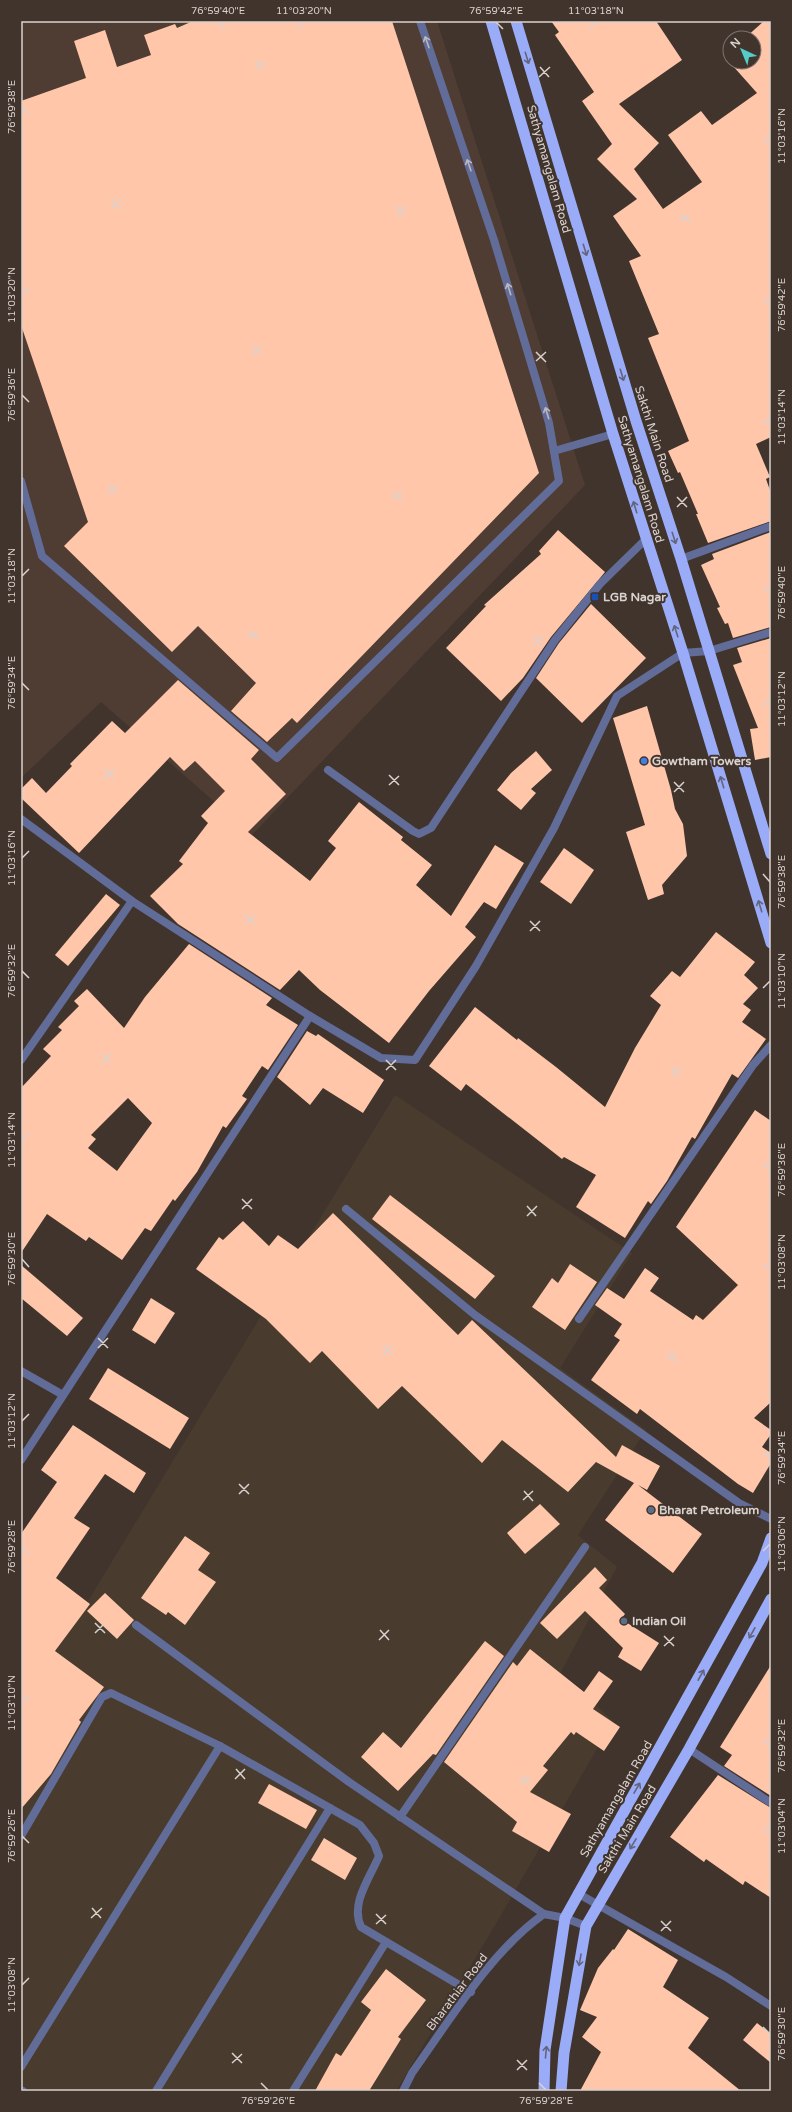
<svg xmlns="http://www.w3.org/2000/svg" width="792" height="2112" viewBox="0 0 792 2112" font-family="'Varela Round',sans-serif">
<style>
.built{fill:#4f3c32}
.industrial{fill:#493c2e}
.building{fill:#ffc6a9;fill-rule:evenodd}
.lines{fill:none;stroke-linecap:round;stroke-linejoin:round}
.service{stroke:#626c98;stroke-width:8}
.minor{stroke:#626c98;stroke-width:8}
.tertiary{stroke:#626c98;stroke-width:8}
.trunk{stroke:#9aacf8;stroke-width:11}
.oneway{stroke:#bcb8c0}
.oneway2{stroke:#64647e}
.ticks{fill:none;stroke:#dad2ce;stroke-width:1.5}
.transit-dot{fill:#1a4fb4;stroke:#40342d;stroke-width:1.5}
.shop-dot{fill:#3f7fe0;stroke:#40342d;stroke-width:1.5}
.service-dot{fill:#5c6f8a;stroke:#40342d;stroke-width:1.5}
.labels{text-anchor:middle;stroke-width:4;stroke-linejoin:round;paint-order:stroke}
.street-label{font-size:12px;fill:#dad2ce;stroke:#40342d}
.poi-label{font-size:12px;font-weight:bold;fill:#dad2ce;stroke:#40342d;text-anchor:start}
.neatline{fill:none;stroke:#dad2ce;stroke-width:1.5}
.ticks-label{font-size:10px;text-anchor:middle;fill:#dad2ce}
</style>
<rect width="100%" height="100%" fill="#40342d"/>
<path class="built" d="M21 21H437L585 485 252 835 101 702 21 778Z"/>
<path class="industrial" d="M395 1095 632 1253 560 1368 646 1430 578 1535 617 1567 561 1672 613 1721 497 1922 396 2091H21V1704L82 1611Z"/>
<g class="building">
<path d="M193 21H392L539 473 297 723 292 718 267 742 231 711 256 683 198 626 172 652 64 546 88 522 21 325V101L86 78 74 41 105 30 117 67 151 55 144 35 175 24 177 28Z"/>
<path d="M551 21H656L682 60 619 104 659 143 634 169 663 209 702 182 668 135 701 111 712 125 757 93 725 57 730 52V62H754V38H745L764 21H771V437L756 444 770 477 766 479 771 493V521L708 543 696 514H698L680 472 678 473 668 451 689 441 648 338 659 334 629 261 641 256 613 216 637 199 597 159 612 144 582 101 594 92 555 35 559 32Z"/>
<path d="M558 530 605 572 551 637 523 678 501 701 446 648 486 606 484 605 541 554 539 551Z"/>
<path d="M771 532V627L733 638 728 623 725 624 717 608 720 607 701 565 714 559 712 554Z"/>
<path d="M591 604 646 658 582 723 536 678 559 643Z"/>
<path d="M771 638V757L755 760 750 729 758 728 733 665 742 662 737 648Z"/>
<path d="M178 680 259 750 251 759 286 794 248 832 310 881 336 848 328 841 359 802 403 837 401 840 432 865 416 885 451 916 495 845 524 863 496 909 484 902 465 927 476 937 429 991 389 1043 320 990 299 970 280 990 178 924 150 896 183 864 179 861 208 823 201 816 225 791 195 761 184 771 170 757 79 853 21 798V789L32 778 46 793 72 766 70 764 112 721 125 733Z"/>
<path d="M647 706 671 790 675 809 683 824 687 856 662 885 664 894 648 900 626 832 645 825 613 718Z"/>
<path d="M536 751 552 770 531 789 536 793 521 810 497 790 511 773Z"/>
<path d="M564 848 594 870 571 904 540 882Z"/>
<path d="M106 894 120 905 68 966 55 955Z"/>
<path d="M716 932 755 962 744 975 758 988 743 1004 751 1010 742 1022 766 1039 738 1078 732 1074 695 1139 692 1137 667 1181 651 1204 648 1201 625 1238 576 1207 596 1175 564 1157 562 1159 466 1084 461 1091 429 1066 475 1007 517 1040 518 1038 556 1067 605 1107 635 1048 661 1005 650 996 672 971 680 977Z"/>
<path d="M189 944 272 998 266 1005 298 1025 268 1070 262 1066 242 1096 247 1099 226 1128 223 1126 197 1172 175 1201 173 1199 151 1231 145 1228 122 1260 89 1237 86 1241 47 1214 21 1253V1088L51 1056 43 1049 62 1030 58 1027 79 1006 74 1001 87 989 124 1028 145 997ZM128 1098 152 1123 117 1171 88 1148 96 1139 91 1135Z"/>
<path d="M307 1031 316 1036 318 1034 384 1080 363 1113 323 1088 310 1105 277 1077Z"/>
<path d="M755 1110 771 1121V1402L754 1418 771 1430V1434L762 1447 771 1453V1463L753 1493 738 1484 640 1409 637 1414 591 1380 620 1340 614 1336 622 1324 595 1305 607 1288 624 1299 645 1268 659 1278 650 1291 693 1320 696 1315 703 1320 738 1285 676 1227Z"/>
<path d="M390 1195 495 1276 475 1299 372 1219Z"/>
<path d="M333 1213 458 1335 472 1320 616 1457 622 1445 660 1466 647 1490 638 1485 702 1534 673 1573 605 1520 634 1483 596 1462 568 1492 502 1440 482 1463 402 1386 378 1409 322 1351 310 1363 266 1319 196 1269 219 1237 223 1240 243 1221 269 1246 278 1235 298 1249Z"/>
<path d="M570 1264 597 1282 565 1330 532 1307 552 1278 558 1283Z"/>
<path d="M21 1265 83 1318 67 1336 21 1298Z"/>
<path d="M151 1298 175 1313 155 1344 132 1330Z"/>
<path d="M108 1368 189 1418 170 1449 89 1399Z"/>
<path d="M73 1425 146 1473 134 1493 105 1474 74 1518 90 1528 56 1578 90 1604 55 1651 104 1687 79 1720 81 1722 51 1774 21 1809V1534L57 1482 41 1470Z"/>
<path d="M540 1504 560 1524 525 1554 507 1533Z"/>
<path d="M185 1536 210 1553 198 1570 216 1582 185 1625 168 1612 166 1615 141 1598Z"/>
<path d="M595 1567 607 1580 599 1588 625 1614 621 1619 659 1643 641 1671 618 1657 623 1648 585 1611 557 1639 540 1623Z"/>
<path d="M105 1593 134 1620 117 1639 87 1611Z"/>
<path d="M485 1641 504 1656 436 1755 433 1754 398 1791 361 1757 383 1732 401 1748Z"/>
<path d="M530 1649 584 1692 599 1671 613 1681 593 1709 620 1727 604 1751 576 1732 574 1735 571 1732 543 1766 548 1770 530 1792 571 1814 549 1852 512 1831 517 1822 444 1762 513 1662 517 1666Z"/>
<path d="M771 1665V1796L724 1766 732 1755 720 1747Z"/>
<path d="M718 1775 771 1808V1898L745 1881 743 1885 706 1859 704 1862 670 1837Z"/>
<path d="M269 1784 317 1810 306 1829 258 1803Z"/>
<path d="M324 1838 357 1858 345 1880 311 1860Z"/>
<path d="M628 1929 678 1960 663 1987 709 2018 688 2048 741 2091H580L601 2052 582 2037 597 2017 580 2010 598 1968 613 1949 614 1950Z"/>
<path d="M386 1969 426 2000 398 2037 401 2039 369 2091H315L336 2053 341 2056 371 2010 361 2002Z"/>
<path d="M757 2023 771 2034V2063L743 2040Z"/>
</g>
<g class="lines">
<g class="service">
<path d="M554 451 613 434"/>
<path d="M21 481 42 556 277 758 559 481 549 423 494 240 420 21"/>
<path d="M346 1209 475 1315 739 1503 771 1519"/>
<path d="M136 1625 349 1782 544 1914"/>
<path d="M400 1817 585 1547"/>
<path d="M21 1836 102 1697 111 1693 220 1746 360 1825 374 1843 379 1856C370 1878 350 1903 361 1927L471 1992"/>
<path d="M21 2067 220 1746"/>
<path d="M21 2090 23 2091"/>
<path d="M156 2091 330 1808"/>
<path d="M293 2091 386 1942"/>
</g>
<g class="minor">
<path d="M681 559 771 526"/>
<path d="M328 770 413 831 419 834 431 828 555 640 600 584 646 539"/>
<path d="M21 819 132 901 310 1016 381 1058 415 1060 476 966 554 828 617 696 683 653 709 651 771 632"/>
<path d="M21 1060 132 901"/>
<path d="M579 1319 753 1065 771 1045"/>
<path d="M21 1371 63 1395"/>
<path d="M21 1460 310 1016"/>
<path d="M689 1749 771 1803"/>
<path d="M577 1893 726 1977 771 2006"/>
</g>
<path class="tertiary" d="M403 2091 412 2073C450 2020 491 1951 544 1914L565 1918 586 1926"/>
<g class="trunk">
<path d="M491 21 613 434 683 653 771 943"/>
<path d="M516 21 636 421 681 559 771 854"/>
<path d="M544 2091 545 2050 565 1918 762 1563 771 1538"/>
<path d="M561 2091 564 2053 586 1926 689 1749 771 1599"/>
</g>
</g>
<defs><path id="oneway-shaft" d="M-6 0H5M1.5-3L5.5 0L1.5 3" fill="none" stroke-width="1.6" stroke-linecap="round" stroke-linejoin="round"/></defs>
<g class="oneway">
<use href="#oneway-shaft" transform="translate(427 42) rotate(-109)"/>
<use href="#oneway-shaft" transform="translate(469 165) rotate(-109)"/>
<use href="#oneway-shaft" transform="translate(509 289) rotate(-107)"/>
<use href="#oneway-shaft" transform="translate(547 413) rotate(-107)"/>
</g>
<g class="oneway2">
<use href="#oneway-shaft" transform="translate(527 58) rotate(73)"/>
<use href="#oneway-shaft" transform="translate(585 250) rotate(73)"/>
<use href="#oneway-shaft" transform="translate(622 375) rotate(73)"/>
<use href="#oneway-shaft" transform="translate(635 507) rotate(-107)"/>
<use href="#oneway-shaft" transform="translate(674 538) rotate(72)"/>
<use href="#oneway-shaft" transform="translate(676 631) rotate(-108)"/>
<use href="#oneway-shaft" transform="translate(722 782) rotate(-107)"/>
<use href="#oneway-shaft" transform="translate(760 906) rotate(-107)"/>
<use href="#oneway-shaft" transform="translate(752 1633) rotate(119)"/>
<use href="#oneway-shaft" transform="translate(701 1675) rotate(-61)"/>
<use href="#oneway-shaft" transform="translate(637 1788) rotate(-60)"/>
<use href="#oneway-shaft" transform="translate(633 1844) rotate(121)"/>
<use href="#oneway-shaft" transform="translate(580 1960) rotate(100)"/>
<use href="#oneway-shaft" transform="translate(546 2052) rotate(-85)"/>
</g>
<path class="ticks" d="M218 22 225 29M496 22 503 29M297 29 304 22M589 29 596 22M255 60 265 70M540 67 549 77M255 70 265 60M539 77 550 67M22 107 29 114M763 143 770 136M111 199 121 209M396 206 405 216M111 209 121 199M680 213 690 223M396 216 406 206M680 222 690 213M22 295 29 288M763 298 770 305M252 345 261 355M536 352 546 362M252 355 262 345M536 361 546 352M22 395 29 402M763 424 770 417M108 484 117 494M392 491 402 501M108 494 118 484M677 497 687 507M392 500 402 491M677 507 687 497M22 576 29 569M763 586 770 593M248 630 258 640M533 636 543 646M248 639 258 630M533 646 543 636M22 683 29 690M763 706 770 699M105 769 114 779M389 775 399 785M104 779 114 769M674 782 684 792M389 785 399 776M674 792 684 782M22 858 29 851M763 874 770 882M245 914 255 924M530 921 540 931M245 924 255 915M530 931 540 921M22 971 29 978M763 988 770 981M101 1053 111 1063M386 1060 396 1070M101 1063 111 1054M671 1067 680 1077M386 1070 396 1060M671 1077 681 1067M22 1140 29 1133M763 1162 770 1170M242 1199 252 1209M527 1206 536 1216M242 1209 252 1199M527 1216 537 1206M22 1259 29 1267M763 1269 770 1262M98 1338 108 1348M383 1345 392 1355M98 1348 108 1338M667 1352 677 1362M383 1355 393 1345M667 1361 677 1352M22 1421 29 1414M763 1451 770 1458M239 1484 249 1494M524 1491 533 1501M239 1494 249 1484M523 1500 533 1491M22 1547 29 1555M763 1551 770 1544M95 1623 105 1633M380 1630 389 1640M95 1633 105 1623M664 1636 674 1646M379 1640 389 1630M664 1646 674 1637M22 1703 29 1696M763 1739 770 1746M236 1769 245 1779M520 1775 530 1785M235 1779 245 1769M520 1785 530 1776M763 1833 770 1826M22 1836 29 1843M92 1908 101 1918M376 1914 386 1924M91 1918 102 1908M661 1921 671 1931M376 1924 386 1915M661 1931 671 1921M22 1985 29 1978M763 2027 770 2034M232 2053 242 2063M517 2060 527 2070M232 2063 242 2054M517 2070 527 2060M261 2083 268 2090M539 2083 546 2090"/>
<rect class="transit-dot" x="591" y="593" width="8" height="8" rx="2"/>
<circle class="shop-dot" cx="644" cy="761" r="4"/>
<g class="service-dot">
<circle cx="651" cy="1510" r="4"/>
<circle cx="624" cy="1621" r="4"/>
</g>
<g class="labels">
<g class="street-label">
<text transform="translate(549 169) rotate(74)" y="4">Sathyamangalam Road</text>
<text transform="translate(654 434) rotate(72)" y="4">Sakthi Main Road</text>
<text transform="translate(641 479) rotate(73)" y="4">Sathyamangalam Road</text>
<text transform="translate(616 1799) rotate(-60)" y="4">Sathyamangalam Road</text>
<text transform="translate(627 1829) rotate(-59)" y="4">Sakthi Main Road</text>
<text transform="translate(457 1992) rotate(-53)" y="4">Bharathiar Road</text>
</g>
<g class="poi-label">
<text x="603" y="601">LGB Nagar</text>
<text x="652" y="765">Gowtham Towers</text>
<text x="659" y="1514">Bharat Petroleum</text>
<text x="632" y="1625">Indian Oil</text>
</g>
</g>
<rect width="792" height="2112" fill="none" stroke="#40342d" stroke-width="44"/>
<g transform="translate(742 50) rotate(316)"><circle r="19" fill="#40342d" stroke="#7e736d"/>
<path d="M0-3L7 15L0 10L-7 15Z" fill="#53cdca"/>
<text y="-6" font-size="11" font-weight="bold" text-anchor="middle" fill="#dad2ce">N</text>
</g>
<rect x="22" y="22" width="748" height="2068" class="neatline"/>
<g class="ticks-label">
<text x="218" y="14">76°59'40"E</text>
<text x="304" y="14">11°03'20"N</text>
<text x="496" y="14">76°59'42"E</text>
<text x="596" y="14">11°03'18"N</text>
<text transform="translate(11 107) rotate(-90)" y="4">76°59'38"E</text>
<text transform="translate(781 136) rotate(-90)" y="4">11°03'16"N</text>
<text transform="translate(11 295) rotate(-90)" y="4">11°03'20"N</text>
<text transform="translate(781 305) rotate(-90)" y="4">76°59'42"E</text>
<text transform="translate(11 395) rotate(-90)" y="4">76°59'36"E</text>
<text transform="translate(781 417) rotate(-90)" y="4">11°03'14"N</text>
<text transform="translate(11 576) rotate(-90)" y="4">11°03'18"N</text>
<text transform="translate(781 593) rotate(-90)" y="4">76°59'40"E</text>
<text transform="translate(11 683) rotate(-90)" y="4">76°59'34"E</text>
<text transform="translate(781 699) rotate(-90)" y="4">11°03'12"N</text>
<text transform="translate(11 858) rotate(-90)" y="4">11°03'16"N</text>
<text transform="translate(781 882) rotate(-90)" y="4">76°59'38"E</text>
<text transform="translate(11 971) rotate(-90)" y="4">76°59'32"E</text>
<text transform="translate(781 981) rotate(-90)" y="4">11°03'10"N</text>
<text transform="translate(11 1140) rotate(-90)" y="4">11°03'14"N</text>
<text transform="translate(781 1170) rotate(-90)" y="4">76°59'36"E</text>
<text transform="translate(11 1259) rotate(-90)" y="4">76°59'30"E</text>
<text transform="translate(781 1262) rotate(-90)" y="4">11°03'08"N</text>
<text transform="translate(11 1421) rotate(-90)" y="4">11°03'12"N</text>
<text transform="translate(781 1458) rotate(-90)" y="4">76°59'34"E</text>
<text transform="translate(781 1544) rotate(-90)" y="4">11°03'06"N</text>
<text transform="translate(11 1547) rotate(-90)" y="4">76°59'28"E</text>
<text transform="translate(11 1703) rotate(-90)" y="4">11°03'10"N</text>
<text transform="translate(781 1746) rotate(-90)" y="4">76°59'32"E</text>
<text transform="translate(781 1826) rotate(-90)" y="4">11°03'04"N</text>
<text transform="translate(11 1836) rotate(-90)" y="4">76°59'26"E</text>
<text transform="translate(11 1985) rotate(-90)" y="4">11°03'08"N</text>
<text transform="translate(781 2034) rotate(-90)" y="4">76°59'30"E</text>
<text x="268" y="2104">76°59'26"E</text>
<text x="546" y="2104">76°59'28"E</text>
</g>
</svg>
